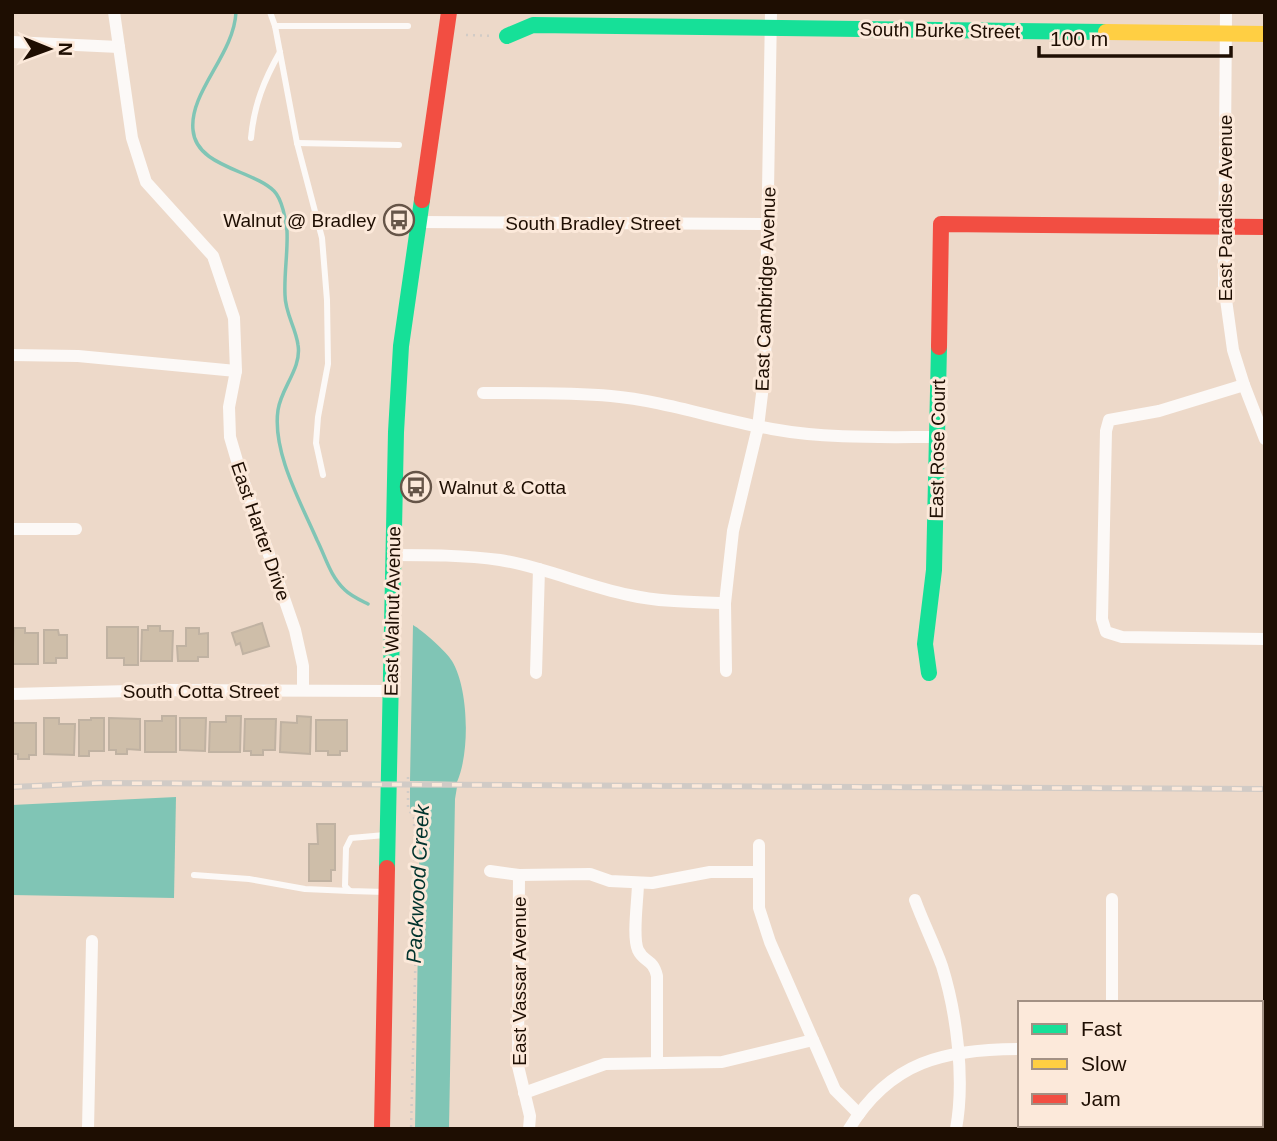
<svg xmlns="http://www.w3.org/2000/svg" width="1277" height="1141" viewBox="0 0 1277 1141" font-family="Arial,sans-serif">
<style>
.water{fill:#80c5b5}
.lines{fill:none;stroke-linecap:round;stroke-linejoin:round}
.stream{stroke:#80c5b5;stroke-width:3.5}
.building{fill:#cebea9;stroke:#c0b2a2;stroke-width:2}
.path{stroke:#d1cbc6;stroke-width:2.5;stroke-dasharray:2 5;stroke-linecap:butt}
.lane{stroke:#fcf9f7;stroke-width:6}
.street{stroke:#fcf9f7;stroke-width:12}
.fast{stroke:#16e098;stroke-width:16}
.slow{stroke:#ffcf43;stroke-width:16}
.jam{stroke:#f24e42;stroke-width:16}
.rail-casing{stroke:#d1cbc6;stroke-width:6}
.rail{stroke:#fce9da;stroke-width:3.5;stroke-dasharray:10;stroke-linecap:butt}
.labels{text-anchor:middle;stroke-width:6;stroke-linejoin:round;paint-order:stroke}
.street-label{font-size:19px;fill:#1e0e02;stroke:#fce9da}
.poi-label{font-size:19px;fill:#1e0e02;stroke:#fce9da;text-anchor:end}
.water-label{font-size:21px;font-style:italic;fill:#00332d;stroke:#fce9da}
</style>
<rect width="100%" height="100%" fill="#edd9c9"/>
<g class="water">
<path d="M413 625C422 630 447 652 452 661 469 689 470 753 457 782L410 781Z"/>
<path d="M410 787H457L455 799 449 1129H415L420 811 410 809Z"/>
<path d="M176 797 174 898 12 895V805Z"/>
</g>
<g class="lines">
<path class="stream" d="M236 12C234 55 189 92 193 130 196 167 253 170 274 191 282 199 286 220 287 231 288 252 284 273 285 295 285 313 296 328 298 345 302 368 281 388 278 410 272 452 301 503 317 540 326 558 330 576 345 590 351 596 360 600 368 604"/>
</g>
<g class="building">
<path d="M262 623 269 646 243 654 240 643 236 645 232 633Z"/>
<path d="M148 626H160V631H173L172 661H141L142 630H148Z"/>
<path d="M107 627H138V665H124V658H107Z"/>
<path d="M14 628H25V633H38V664H12Z"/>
<path d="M186 628H199V634L208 633V657H198V661H178L177 646H186Z"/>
<path d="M44 630H58L59 635H67V658H56V663H44Z"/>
<path d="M162 716H176V752H145V721H162Z"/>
<path d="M226 716H241L240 752H209L210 722H226Z"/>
<path d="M297 716 311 717 310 754 280 752 281 722 297 723Z"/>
<path d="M44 718H59V724H75L74 755 44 754Z"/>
<path d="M91 718H104V751H89V756H79V720H91Z"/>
<path d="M109 718 140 719V750L127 749V754H116V750H109Z"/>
<path d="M180 718H206L205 751 180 750Z"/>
<path d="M245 719H276L275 750H263V755H251V751H244Z"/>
<path d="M316 720H347V751H340V755H328V751H316Z"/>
<path d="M12 723H36V755H29V759H18V754H12Z"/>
<path d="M317 824H335V870H331V881H309V844H318Z"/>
</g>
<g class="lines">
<g class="path">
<path d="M466 35 493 36"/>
<path d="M408 777V809L414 817 416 940 411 1129"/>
</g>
<g class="lane">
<path d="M270 12 275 26 297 143 322 238 327 300 328 364 318 417 316 443 323 475"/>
<path d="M275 26H408"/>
<path d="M251 138C254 105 264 80 280 52"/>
<path d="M297 143 399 145"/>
<path d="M385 835 351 838 346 848 345 886 350 891 385 892"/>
<path d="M194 875 249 879 305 889 350 891"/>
</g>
<g class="street">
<path d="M114 12 132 138 146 182 213 256 234 318 236 371 229 407 230 437 240 471 295 630 303 666V690"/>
<path d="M1226 12 1224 285 1233 350 1244 385 1265 439"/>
<path d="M12 42 119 47"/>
<path d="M419 222 767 224"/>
<path d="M12 355 78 356 236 371"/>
<path d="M1244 385 1159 411 1109 420 1106 431 1102 619 1106 632 1122 637 1265 639"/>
<path d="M483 393C526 393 569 392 611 396 666 401 718 420 772 429 827 439 882 437 937 437"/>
<path d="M12 529H76"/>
<path d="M393 555C428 555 464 555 500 560 544 567 585 586 629 595 660 602 693 602 725 603"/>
<path d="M726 671 725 603 733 531 758 427 765 369 771 12"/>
<path d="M536 673 539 569"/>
<path d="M12 694 169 690 390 691"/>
<path d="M759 845V908L770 942 835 1090 859 1114"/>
<path d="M490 871 519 875 590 874 610 881 652 883 710 872H758"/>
<path d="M519 875 518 1066 530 1116 529 1129"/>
<path d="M638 883C638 899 632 937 638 950 644 963 653 958 657 976V1063"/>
<path d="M915 900C923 922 934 944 942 966 957 1014 965 1080 956 1129"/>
<path d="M1112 1003V899"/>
<path d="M1261 1053H1265"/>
<path d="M524 1093 605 1064 722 1062 813 1040"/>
<path d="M88 1129 92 941"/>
<path d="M849 1129C890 1061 945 1049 1020 1049"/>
<path d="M1111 1129V1125"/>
</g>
<g class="fast">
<path d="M507 36 533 25 1106 32"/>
<path d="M929 673 925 644 934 570 939 347"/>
<path d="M387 868 396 432 401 346 422 200"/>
</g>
<path class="slow" d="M1106 32 1265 34"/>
<g class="jam">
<path d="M422 200 449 12"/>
<path d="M939 347 941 224 1265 227"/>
<path d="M382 1129 387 868"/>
</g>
<g class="rail-casing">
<path id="rail" d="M12 787 100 783 1265 789"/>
</g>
<use href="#rail" class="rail"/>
</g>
<defs>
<g id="bus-ring" transform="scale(1.575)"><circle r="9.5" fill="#fce9da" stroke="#665548" stroke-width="1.5"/><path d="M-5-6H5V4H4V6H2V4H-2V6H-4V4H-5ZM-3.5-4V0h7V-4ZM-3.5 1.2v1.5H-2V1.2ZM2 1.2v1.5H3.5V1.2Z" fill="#665548"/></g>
</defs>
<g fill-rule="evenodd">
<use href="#bus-ring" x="399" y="220"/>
<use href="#bus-ring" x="416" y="487"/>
</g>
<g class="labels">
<g class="street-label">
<text transform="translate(940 30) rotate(1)" y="7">South Burke Street</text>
<text transform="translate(1225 208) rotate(-90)" y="7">East Paradise Avenue</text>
<text x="593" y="230">South Bradley Street</text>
<text transform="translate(765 289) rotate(-88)" y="7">East Cambridge Avenue</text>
<text transform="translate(937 449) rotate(-89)" y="7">East Rose Court</text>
<text transform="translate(261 531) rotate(71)" y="7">East Harter Drive</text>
<text transform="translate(392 611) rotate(-89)" y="7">East Walnut Avenue</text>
<text x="201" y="698">South Cotta Street</text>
<text transform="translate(519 981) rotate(-90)" y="7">East Vassar Avenue</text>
</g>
<g class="poi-label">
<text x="376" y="227">Walnut @ Bradley</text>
<text x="439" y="494" text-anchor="start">Walnut &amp; Cotta</text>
</g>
<g class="water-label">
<text transform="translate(418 884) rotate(-87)" y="7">Packwood Creek</text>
</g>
</g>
<rect width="1277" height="1141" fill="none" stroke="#1e0e02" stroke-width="28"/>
<rect x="1018" y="1001" width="245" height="126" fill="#fce9da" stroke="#a39184" stroke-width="2"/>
<rect x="1032" y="1024" width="35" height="10" fill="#16e098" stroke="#a39184" stroke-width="2"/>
<text x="1081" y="1036" font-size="21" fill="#1e0e02">Fast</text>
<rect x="1032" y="1059" width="35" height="10" fill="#ffcf43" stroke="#a39184" stroke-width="2"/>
<text x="1081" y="1071" font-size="21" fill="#1e0e02">Slow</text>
<rect x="1032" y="1094" width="35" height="10" fill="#f24e42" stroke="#a39184" stroke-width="2"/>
<text x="1081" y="1106" font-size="21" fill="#1e0e02">Jam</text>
<g transform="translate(49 49) rotate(91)" stroke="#fce9da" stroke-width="5" paint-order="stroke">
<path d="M0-5L12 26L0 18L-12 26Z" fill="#1e0e02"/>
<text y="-10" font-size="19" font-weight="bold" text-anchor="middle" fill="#1e0e02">N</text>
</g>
<path d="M1039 46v10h192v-10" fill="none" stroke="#1e0e02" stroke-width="3.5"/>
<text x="1050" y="46" font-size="21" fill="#1e0e02" stroke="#fce9da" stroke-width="5" paint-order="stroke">100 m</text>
</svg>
